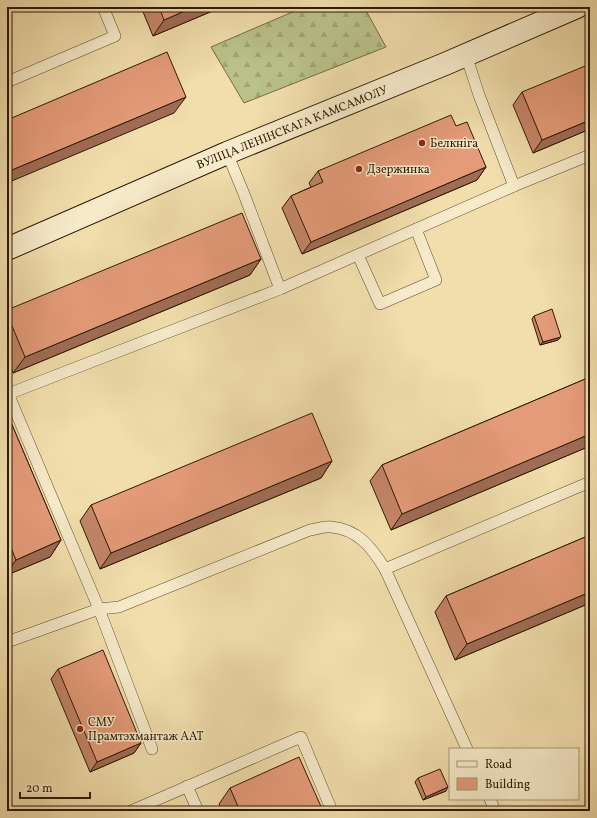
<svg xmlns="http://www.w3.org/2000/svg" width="597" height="818" viewBox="0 0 597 818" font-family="Vollkorn,serif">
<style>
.forest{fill:url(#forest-firs);stroke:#746d46}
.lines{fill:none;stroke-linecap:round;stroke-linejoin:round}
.lane-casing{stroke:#5f4a2d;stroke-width:12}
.secondary-casing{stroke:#2e1903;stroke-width:24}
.lane{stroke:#f6eac9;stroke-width:11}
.secondary{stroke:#f6eac9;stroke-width:22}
.wall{fill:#c48568;stroke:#2e1903}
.shaded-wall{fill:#a06c55;stroke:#2e1903}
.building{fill:#e49b79;stroke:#2e1903}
.poi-dot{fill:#8f2418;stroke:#f6eac9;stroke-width:1.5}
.labels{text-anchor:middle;stroke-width:3;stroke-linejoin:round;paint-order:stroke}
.street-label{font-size:12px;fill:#2e1903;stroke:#f6eac9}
.poi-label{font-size:12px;fill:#2e1903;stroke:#f6eac9;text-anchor:start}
</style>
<defs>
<pattern id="forest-firs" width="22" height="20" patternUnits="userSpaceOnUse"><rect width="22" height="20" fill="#bac189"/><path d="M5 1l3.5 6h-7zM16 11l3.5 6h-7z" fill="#a0a575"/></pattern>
</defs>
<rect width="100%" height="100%" fill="#f1deac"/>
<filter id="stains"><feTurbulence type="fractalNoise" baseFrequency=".005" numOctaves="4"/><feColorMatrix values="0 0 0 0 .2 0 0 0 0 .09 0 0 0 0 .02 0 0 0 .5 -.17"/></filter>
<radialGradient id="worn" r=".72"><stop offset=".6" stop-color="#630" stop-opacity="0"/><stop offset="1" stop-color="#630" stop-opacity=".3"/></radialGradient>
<path class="forest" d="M304 7H364L386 47 244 103 211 47Z"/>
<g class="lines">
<g class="lane-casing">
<g id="lane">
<path d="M466 55 479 95 514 186"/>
<path d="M7 82 115 36 103 7"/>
<path d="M227 153 244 194 280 289"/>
<path d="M358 255 380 304 436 280 416 229"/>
<path d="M7 391 99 609 152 749"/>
<path d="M8 394 280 289 514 186 590 155"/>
<path d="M385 569 467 749"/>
<path d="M7 642 99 609 119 607 310 530C317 529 324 526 331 527 358 529 372 548 385 569L590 482"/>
<path d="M187 786 198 811"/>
<path d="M490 799 495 811"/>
<path d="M131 811 301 737 332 811"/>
</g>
</g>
<g class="secondary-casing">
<path id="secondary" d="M7 249 227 153 445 64 577 7"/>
</g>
<use href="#lane" class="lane"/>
<use href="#secondary" class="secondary"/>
</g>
<g class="wall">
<path d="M141 7H222L153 36Z"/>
<path d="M522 92 590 129 533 153 513 105Z"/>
<path d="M456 126 486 167 477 180 302 254 282 208 291 196 311 187 309 183 318 171Z"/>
<path d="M261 259 250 275 13 373 7 358V310Z"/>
<path d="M534 316 561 337 558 340 540 345 532 319Z"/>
<path d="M590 377V446L391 530 370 481 382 465Z"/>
<path d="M7 413 61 540 50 557 7 575Z"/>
<path d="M332 461 321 478 100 569 80 521 91 505Z"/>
<path d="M590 535V603L455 660 435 612 446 596Z"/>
<path d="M58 669 141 743 134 753 90 772 51 679Z"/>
<path d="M418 778 446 791 423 800 415 782Z"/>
<path d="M230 788 323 811H222L219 804Z"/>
</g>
<g class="shaded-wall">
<path d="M194 7H222L153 36 164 20Z"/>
<path d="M186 97 174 113 7 183V172Z"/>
<path d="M590 120V129L533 153 542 140Z"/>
<path d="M486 167 477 180 302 254 311 242Z"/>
<path d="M261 259 250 275 13 373 25 357Z"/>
<path d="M561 337 558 340 540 345 543 342Z"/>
<path d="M590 434V446L391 530 402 514Z"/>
<path d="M332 461 321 478 100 569 111 553Z"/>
<path d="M61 540 50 557 7 575V573L16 560Z"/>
<path d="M590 592V603L455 660 467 644Z"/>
<path d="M141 743 134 753 90 772 97 762Z"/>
<path d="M448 787 446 791 423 800 426 797Z"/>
</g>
<g class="building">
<path d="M159 7H194L164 20Z"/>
<path d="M167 52 186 97 7 172V120Z"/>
<path d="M590 64V120L542 140 522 92Z"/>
<path d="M451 115 456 126 467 122 486 167 311 242 291 196 323 182 318 171Z"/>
<path d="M242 213 261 259 25 357 7 314V310Z"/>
<path d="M552 309 561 337 543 342 534 316Z"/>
<path d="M590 377V434L402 514 382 465Z"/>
<path d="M7 413 61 540 16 560 7 538Z"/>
<path d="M312 413 332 461 111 553 91 505Z"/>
<path d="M590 535V592L467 644 446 596Z"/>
<path d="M103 650 141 743 97 762 58 669Z"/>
<path d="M299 757 323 811H240L230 788Z"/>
<path d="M440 769 448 787 426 797 418 778Z"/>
</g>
<g class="poi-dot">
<circle cx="422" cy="143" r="4"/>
<circle cx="359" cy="169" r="4"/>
<circle cx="80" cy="729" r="4"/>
</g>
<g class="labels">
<g class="street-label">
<text transform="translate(292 127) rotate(-22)" y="4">ВУЛІЦА ЛЕНІНСКАГА КАМСАМОЛУ</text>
</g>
<g class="poi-label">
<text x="430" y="147">Белкніга</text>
<text x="367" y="173">Дзержинка</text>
<text x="88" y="726">СМУ<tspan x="88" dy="14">Прамтэхмантаж ААТ</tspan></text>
</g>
</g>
<rect width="597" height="818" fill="none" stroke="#f1deac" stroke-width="24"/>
<rect x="8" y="8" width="581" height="802" fill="none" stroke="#2e1903" stroke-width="2"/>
<rect x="12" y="12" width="573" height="794" fill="none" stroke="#2e1903"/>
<rect x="449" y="748" width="130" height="52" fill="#f6eac9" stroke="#a6967a"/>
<rect x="457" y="761" width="20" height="6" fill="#f6eac9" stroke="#a6967a"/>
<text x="485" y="768" font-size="12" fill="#2e1903">Road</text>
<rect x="457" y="778" width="20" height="12" fill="#e49b79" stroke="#a6967a"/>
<text x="485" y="788" font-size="12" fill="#2e1903">Building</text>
<path d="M20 792v6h70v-6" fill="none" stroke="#2e1903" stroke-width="2"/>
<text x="26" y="792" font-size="12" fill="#2e1903" stroke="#f6eac9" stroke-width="3" paint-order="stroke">20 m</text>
<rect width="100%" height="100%" filter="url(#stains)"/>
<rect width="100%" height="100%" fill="url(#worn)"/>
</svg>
